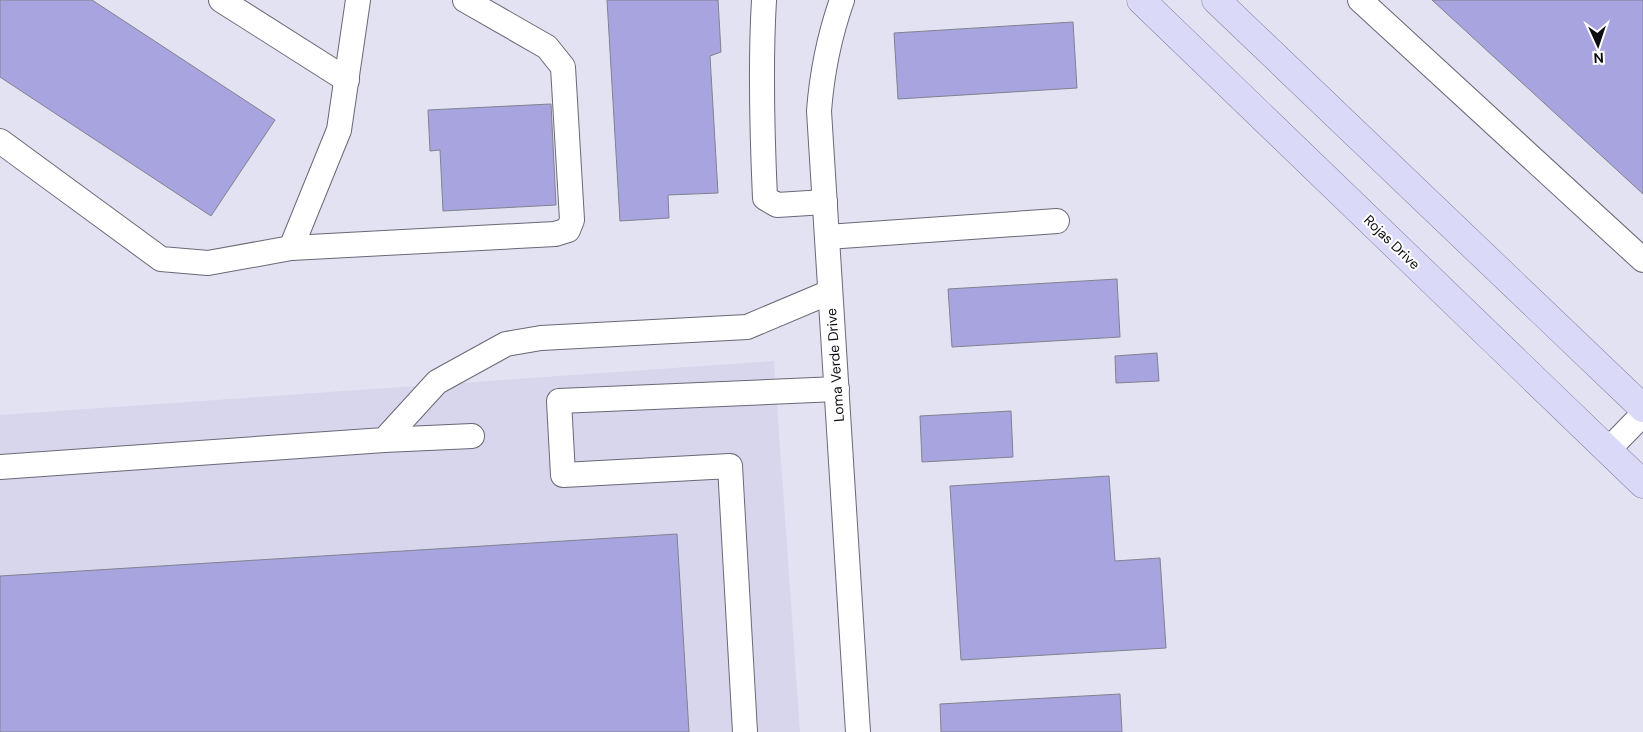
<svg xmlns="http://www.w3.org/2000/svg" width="1643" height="732" viewBox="0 0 1643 732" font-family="'DM Sans',sans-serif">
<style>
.built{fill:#d7d6ed}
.building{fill:#a7a4df;stroke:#828290}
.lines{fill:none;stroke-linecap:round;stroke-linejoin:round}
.minor-casing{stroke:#696876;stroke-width:26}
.major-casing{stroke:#8381a4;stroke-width:29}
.minor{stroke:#fff;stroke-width:24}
.major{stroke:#dad9f7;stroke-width:28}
.labels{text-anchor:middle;stroke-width:4;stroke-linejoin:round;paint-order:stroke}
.street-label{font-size:14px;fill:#0d0c12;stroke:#fff}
</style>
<rect width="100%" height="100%" fill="#e2e2f2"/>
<path class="built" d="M774 361 800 732H0V415Z"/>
<g class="building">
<path d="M0 0H92L275 120 211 216 0 77Z"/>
<path d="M607 0H718L721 52 710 56 718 193 668 195 669 218 620 221Z"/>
<path d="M1432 0H1643V194Z"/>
<path d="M1073 22 1077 88 898 99 894 33Z"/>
<path d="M551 104 556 205 443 211 440 150 430 151 428 110Z"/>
<path d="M1117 279 1120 337 952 347 948 289Z"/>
<path d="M1157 353 1159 381 1116 383 1115 356Z"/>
<path d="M1011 411 1013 457 922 462 920 416Z"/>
<path d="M1109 476 1115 561 1160 558 1166 648 961 660 950 486Z"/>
<path d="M677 534 689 732H0V576Z"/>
<path d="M1120 694 1122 732H941L940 704Z"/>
</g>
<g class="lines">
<g class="minor-casing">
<g id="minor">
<path d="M221 0 347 80"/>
<path d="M764 0C760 67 762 132 765 198L777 205 825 202"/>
<path d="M842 0C829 37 822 72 819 111L858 732"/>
<path d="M1360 0 1643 260"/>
<path d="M0 141 161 259 208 263 291 248 555 234 568 230 572 220 563 67 547 47 465 0"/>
<path d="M827 237 1057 221"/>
<path d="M291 248 339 130 358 0"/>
<path d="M384 440 472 436"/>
<path d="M1608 450 1643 414"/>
<path d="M0 467 384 440 437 382 506 344 541 338 747 327 830 292"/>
<path d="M745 732 730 466 563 475 559 401 837 389"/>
</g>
</g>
<g class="major-casing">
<g id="major">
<path d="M1141 0 1643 484"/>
<path d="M1216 0 1643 408"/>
</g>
</g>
<use href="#minor" class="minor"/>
<use href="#major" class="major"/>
</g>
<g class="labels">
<g class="street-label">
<text transform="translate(1392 242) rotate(44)" y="5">Rojas Drive</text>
<text transform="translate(835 365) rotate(-94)" y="5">Loma Verde Drive</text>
</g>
</g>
<g transform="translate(1598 45) rotate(177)" stroke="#ffffff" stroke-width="4" paint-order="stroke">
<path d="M0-4L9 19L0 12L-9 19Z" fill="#0d0c12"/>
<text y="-8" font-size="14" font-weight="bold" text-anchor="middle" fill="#0d0c12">N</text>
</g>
</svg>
